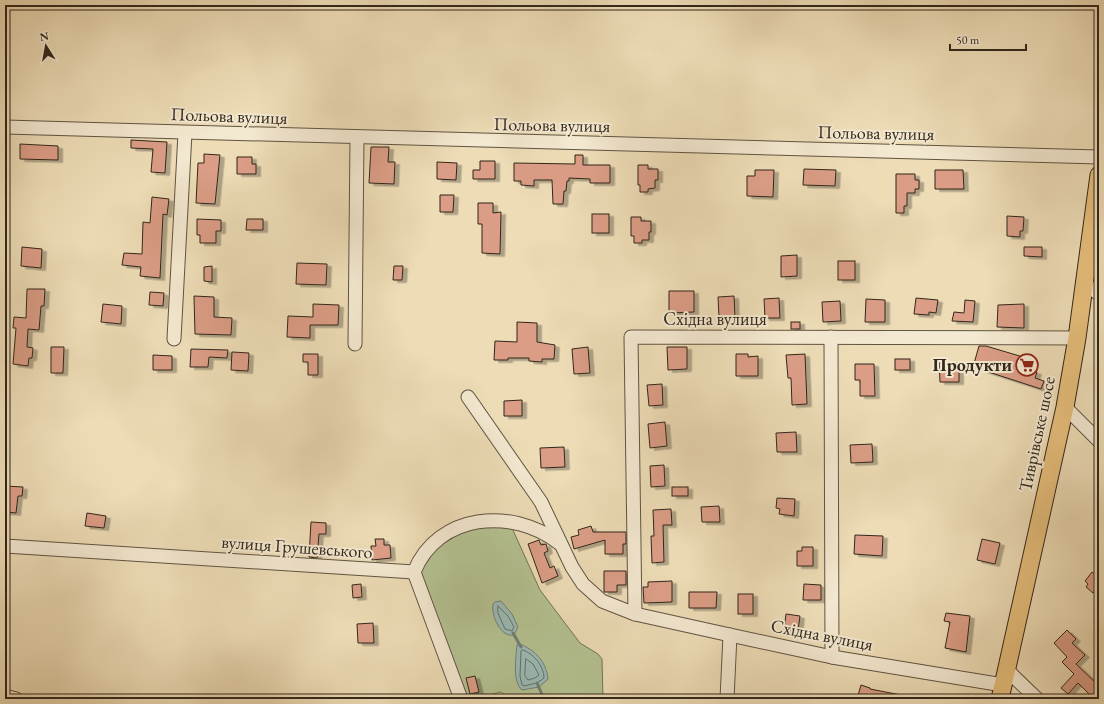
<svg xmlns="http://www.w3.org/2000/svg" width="1104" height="704" viewBox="0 0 1104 704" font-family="'EB Garamond',serif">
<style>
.green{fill:#b4c191;stroke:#727456}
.water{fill:#9abab4;stroke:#707f77}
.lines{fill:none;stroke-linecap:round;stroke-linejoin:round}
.shore{stroke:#667068;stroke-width:1}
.stream{stroke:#707f77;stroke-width:3}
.building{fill:#db9d86;stroke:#31271b;filter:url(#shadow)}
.minor-casing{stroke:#605442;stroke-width:15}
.major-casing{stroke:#31271b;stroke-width:19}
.minor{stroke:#f3e8d0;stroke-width:13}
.major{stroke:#e6be7b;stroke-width:17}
.labels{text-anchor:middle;stroke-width:4;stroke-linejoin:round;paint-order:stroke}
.street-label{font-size:18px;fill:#31271b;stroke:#f3e8d0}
.poi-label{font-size:18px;font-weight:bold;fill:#31271b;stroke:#f3e8d0;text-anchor:end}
</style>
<defs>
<filter id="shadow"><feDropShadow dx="4.5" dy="2.5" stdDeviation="0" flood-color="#0004"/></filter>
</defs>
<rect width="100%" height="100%" fill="#eddcb6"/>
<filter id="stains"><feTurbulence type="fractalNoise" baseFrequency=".005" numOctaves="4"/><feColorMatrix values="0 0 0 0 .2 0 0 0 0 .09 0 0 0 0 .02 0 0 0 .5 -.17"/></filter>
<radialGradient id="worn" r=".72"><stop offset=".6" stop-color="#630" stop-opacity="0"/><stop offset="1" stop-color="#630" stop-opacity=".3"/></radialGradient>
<path class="green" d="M472 522 512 528 540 590 580 643 598 654 602 659 603 699H514L500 692 478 699H469L453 678 414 572 420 558Z"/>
<g class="water">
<path d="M501 601 512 614 518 627 514 635C501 638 491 616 493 604L495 602Z"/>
<path d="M520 644C536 651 546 661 548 679L539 687 522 690C512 681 516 658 517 645Z"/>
</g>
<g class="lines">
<g class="shore">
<path d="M498 606 508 616 514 627 512 631 505 629 498 613Z"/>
<path d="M523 650C534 654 544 666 544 678L537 683 524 686 522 685 520 676 521 651Z"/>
<path d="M526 659 533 664 539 675 535 678 528 680 525 676Z"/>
</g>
<g class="stream">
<path d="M513 633 521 647"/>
<path d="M537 683 544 699"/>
</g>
</g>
<g class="building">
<path d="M131 140 167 142 165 173 151 172 153 149 131 148Z"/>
<path d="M20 144 58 146V160L20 159Z"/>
<path d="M371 147H389L388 162H395L394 184 369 183Z"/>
<path d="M204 154 220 155 215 204 196 203 198 163H204Z"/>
<path d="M575 155H583V165H610V183H590V179L569 178V181H567L566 191H564L563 204H553L552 180H534V186L521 185V181H514V163L575 164Z"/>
<path d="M237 157H252V164H256V174H237Z"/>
<path d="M480 161H495V179H473V170H480Z"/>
<path d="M437 162 457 163 456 180 437 179Z"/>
<path d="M638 165H648V169H658V180H655V188L648 189V192H640V185H638Z"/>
<path d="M804 169 836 170 835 186 803 185Z"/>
<path d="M755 170H774L773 197 747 196V176H755Z"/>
<path d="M935 170H963L964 189H935Z"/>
<path d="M896 174H915V180H919V189H915V193H907V206H904V213H896Z"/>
<path d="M440 195H454L453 212H440Z"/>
<path d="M152 197 169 199 167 215 163 214 160 278 140 276 141 267 122 265 124 253 142 254 143 222 150 223Z"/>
<path d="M478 203H493V213L501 212 500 254 482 253V224H478Z"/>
<rect x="592" y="214" width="17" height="19"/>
<path d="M1007 216 1024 217 1023 231H1020V237L1007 236Z"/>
<path d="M631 217H641V221H651V232H649V240H642V243H634V236H631Z"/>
<path d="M197 219 221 220V231H216V243H200V235H197Z"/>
<path d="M247 219H263V230H246Z"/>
<path d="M22 247 42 249 41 268 21 266Z"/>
<path d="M1024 247H1042V257L1024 256Z"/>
<path d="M797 255V276L781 277V256Z"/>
<rect x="838" y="261" width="17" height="19"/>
<path d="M297 263 327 264 326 285 296 284Z"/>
<path d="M212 266V282L204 281V267Z"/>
<path d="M394 266H403L402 280H393Z"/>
<path d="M27 289H45L44 306H41L39 330 28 329 27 347 33 348 32 358H29L28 366 13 364 16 328H13L14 317 26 318Z"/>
<path d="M669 291H694V312L669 313Z"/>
<path d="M150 292 164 293 163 306 149 305Z"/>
<path d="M194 296 214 297V317L232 318 231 335 195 334Z"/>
<path d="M734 296 735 317H719L718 297Z"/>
<path d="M779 298 780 318H765L764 299Z"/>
<path d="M916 298 938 300 936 313 929 312V315L914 314Z"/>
<path d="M866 299 885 300V322H865Z"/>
<path d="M965 300 975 301 973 322 952 321 954 312 964 313Z"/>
<path d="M840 301 841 321 823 322 822 302Z"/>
<path d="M103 304 122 306 121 324 101 322Z"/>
<path d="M313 304 339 305 338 325H310V338L287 337 288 316 313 317Z"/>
<path d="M1024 304V328L997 327 998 305Z"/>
<path d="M517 322 537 323V342L555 345 554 359H542V362L529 361V358H508V360H494L495 341 517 342Z"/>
<rect x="791" y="322" width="9" height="7"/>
<path d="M979 346H986L1033 360 1030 370 1037 372 1035 378 1044 381 1041 389 973 367Z"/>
<path d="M51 347H64L63 373H51Z"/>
<path d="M588 347 590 373 574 374 572 349Z"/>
<path d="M667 347H687V369L668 370Z"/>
<path d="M191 349 228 350 227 358 209 357 208 367H190Z"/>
<path d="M232 352 249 353 248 371 231 370Z"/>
<path d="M303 354H318V375H308V362H303Z"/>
<path d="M736 354H748V357L758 356V376H736Z"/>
<path d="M805 354 807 404 792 405 791 378H788L786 355Z"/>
<path d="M153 355 172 356V370H153Z"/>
<rect x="895" y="359" width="15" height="11"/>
<path d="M939 363H959V382H940Z"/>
<path d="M855 364H874L875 396H860V380H855Z"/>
<path d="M662 384 663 405 649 406 647 385Z"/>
<path d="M522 400V416H504V401Z"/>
<path d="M665 422 667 446 650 448 648 424Z"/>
<path d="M796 432 797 452H777L776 433Z"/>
<path d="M872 444 873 462 851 463 850 445Z"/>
<path d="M564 447 565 467 541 468 540 448Z"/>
<path d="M664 465 665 486 651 487 650 466Z"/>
<path d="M5 486 23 487 22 496H18L16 513 5 512Z"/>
<rect x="672" y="487" width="16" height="9"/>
<path d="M777 498 795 499 794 516 779 514 780 509 776 508Z"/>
<path d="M719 506 720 522H702L701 507Z"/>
<path d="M671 509 672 525H663L664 562 652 563 651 536H654L653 510Z"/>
<path d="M87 513 106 516 104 528 85 526Z"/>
<path d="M311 522 326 523V534H319L317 558 309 557Z"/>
<path d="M591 526 593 532H626V544H623V554H605V540L574 549 571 537 579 535 578 530Z"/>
<path d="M855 535 883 536 882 556 854 554Z"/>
<path d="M375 539H384V545H390L391 558 372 560 371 546H376Z"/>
<path d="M982 539 1000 543 995 564 977 560Z"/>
<path d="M539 540 541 545 546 544 548 551 544 553 550 568 554 566 558 576 542 583 528 544Z"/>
<path d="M802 547H813V566H797V551H802Z"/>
<path d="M604 571H626V585H617V592H604Z"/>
<path d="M1092 572 1099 577V593L1095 590 1093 593 1086 587 1088 584 1085 581Z"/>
<path d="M672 581V602L644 603 643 587H648V582Z"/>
<path d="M361 584 362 597 353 598 352 585Z"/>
<path d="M804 584 821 585V600H803Z"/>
<path d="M689 592H717L716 608H689Z"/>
<rect x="738" y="594" width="15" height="20"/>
<path d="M946 613 970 616 966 652 945 648 950 622 944 621Z"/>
<path d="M786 614 800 616 798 631 784 630Z"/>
<path d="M373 623 374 643H358L357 624Z"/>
<path d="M1067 630 1076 639 1072 643 1085 655 1076 664 1099 686V699H1094L1078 683 1068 694 1061 688 1074 674 1062 662 1067 657 1054 643Z"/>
<path d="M475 676 479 692 470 694 466 678Z"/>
<path d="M861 685 870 688V689L901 695 900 699H857Z"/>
</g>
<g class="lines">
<g class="minor-casing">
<g id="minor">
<path d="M5 127 1099 157"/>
<path d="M1085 284 1099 294"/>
<path d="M831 337 832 657"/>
<path d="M174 339 185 133"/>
<path d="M355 344 357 138"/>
<path d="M468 397 541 502 572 567 583 584 602 601 635 614 730 635 832 657 1003 685"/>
<path d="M1065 407 1099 441"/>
<path d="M5 546 414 572C438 513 512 507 559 543"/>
<path d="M414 572 461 699"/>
<path d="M635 614 631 337 1077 338"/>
<path d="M1006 669 1037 699"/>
<path d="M5 696 16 699"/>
<path d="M727 699 730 635"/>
</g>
</g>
<g class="major-casing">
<path id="major" d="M1000 699 1065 407 1077 338 1099 175"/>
</g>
<use href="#minor" class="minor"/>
<use href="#major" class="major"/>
</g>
<defs>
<g id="supermarket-ring" transform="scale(1.15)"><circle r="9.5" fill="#f3e8d0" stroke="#8f2418" stroke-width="1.5"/><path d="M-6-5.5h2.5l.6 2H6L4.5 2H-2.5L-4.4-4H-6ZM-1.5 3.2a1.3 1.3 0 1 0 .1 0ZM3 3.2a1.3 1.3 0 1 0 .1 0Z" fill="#8f2418"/></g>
</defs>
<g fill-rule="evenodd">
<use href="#supermarket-ring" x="1027" y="365"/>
</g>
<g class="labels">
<g class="street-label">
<text transform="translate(229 116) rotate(2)" y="6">Польова вулиця</text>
<text transform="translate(552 125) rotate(1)" y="6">Польова вулиця</text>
<text transform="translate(876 133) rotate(1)" y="6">Польова вулиця</text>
<text x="715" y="325">Східна вулиця</text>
<text transform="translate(1037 434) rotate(-78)" y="6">Тиврівське шосе</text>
<text transform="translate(297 547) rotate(4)" y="6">вулиця Грушевського</text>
<text transform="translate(822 635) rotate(11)" y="6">Східна вулиця</text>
</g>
<g class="poi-label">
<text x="1012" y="371">Продукти</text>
</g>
</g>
<rect width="1104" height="704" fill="none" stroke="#eddcb6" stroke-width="20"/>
<rect x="6" y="6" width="1092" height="692" fill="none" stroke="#31271b" stroke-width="2"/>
<rect x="10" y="10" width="1084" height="684" fill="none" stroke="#31271b"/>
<g transform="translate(46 46) rotate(349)" stroke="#f3e8d0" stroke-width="3" paint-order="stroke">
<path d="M0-3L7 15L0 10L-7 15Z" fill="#31271b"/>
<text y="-6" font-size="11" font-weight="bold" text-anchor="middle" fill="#31271b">N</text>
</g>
<path d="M950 44v6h76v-6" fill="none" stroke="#31271b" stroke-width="2"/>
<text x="956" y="44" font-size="12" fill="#31271b" stroke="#f3e8d0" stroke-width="3" paint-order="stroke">50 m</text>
<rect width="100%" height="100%" filter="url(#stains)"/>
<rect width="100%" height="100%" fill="url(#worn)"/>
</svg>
